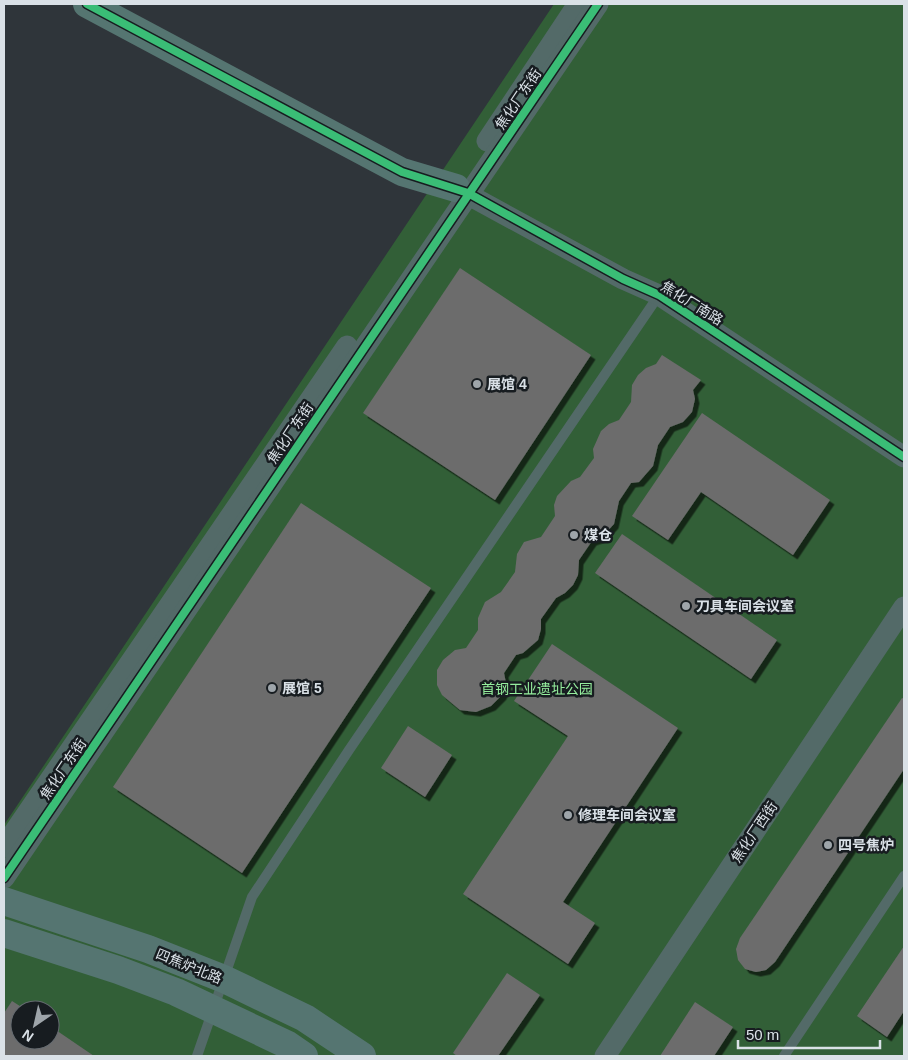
<svg xmlns="http://www.w3.org/2000/svg" width="908" height="1060" viewBox="0 0 908 1060" font-family="Helvetica,'Noto Sans SC',sans-serif">
<style>
.green{fill:#325f37;fill-rule:evenodd}
.building{fill:#6c6c6c;filter:url(#shadow)}
.lines{fill:none;stroke-linecap:round;stroke-linejoin:round}
.lane{stroke:#536a68;stroke-width:10}
.street{stroke:#536a68;stroke-width:21}
.secondary{stroke:#557571;stroke-width:28}
.cycleway-casing{stroke:#171c20;stroke-width:11}
.cycleway{stroke:#3abd76;stroke-width:8}
.poi-dot{fill:#9ea5aa;stroke:#171c20;stroke-width:2}
.labels{text-anchor:middle;stroke-width:5;stroke-linejoin:round;paint-order:stroke}
.street-label{font-size:14px;fill:#dae1e7;stroke:#171c20}
.poi-label{font-size:14px;font-weight:bold;fill:#dae1e7;stroke:#171c20;text-anchor:start}
.park-label{font-size:14px;fill:#95ee9d;stroke:#171c20}
</style>
<defs>
<filter id="shadow"><feDropShadow dx="4.5" dy="4.5" stdDeviation="0" flood-color="#0009"/></filter>
</defs>
<rect width="100%" height="100%" fill="#2f353a"/>
<path class="green" d="M554 4H904V1056H4V825ZM20 1010H50V1040H20Z"/>
<g class="building">
<path d="M460 268 591 355 495 500 363 413Z"/>
<path d="M662 355 701 380 693 390 695 399 692 412 683 422 670 427 658 445 653 466 639 482 631 483 619 501 614 524 601 538 592 541 579 560 578 575 573 585 565 593 556 598 541 619V629L538 640 523 653 516 655 504 673 506 683 502 695 491 706 476 712 460 710 442 695 437 685V670L443 660 455 650 466 648 478 630V618L485 602 501 592 515 572 517 554 524 542 541 537 555 516 554 505 557 496 571 481 580 477 594 458 593 449 601 431 609 424 619 420 631 402 632 385 638 375 646 368 656 364Z"/>
<path d="M702 413 830 500 793 555 701 492 668 540 632 516Z"/>
<path d="M301 503 431 588 242 873 113 787Z"/>
<path d="M622 534 777 640 751 679 595 573Z"/>
<path d="M552 644 678 728 563 902 595 923 568 964 463 894 568 736 514 701Z"/>
<path d="M902 698 904 699V769L775 962 766 970 756 972 745 969 738 960 736 949 740 938Z"/>
<path d="M408 726 452 755 425 797 381 768Z"/>
<path d="M904 946V1011L887 1037 857 1016Z"/>
<path d="M507 973 540 995 498 1056H457L453 1053Z"/>
<path d="M12 1001 26 1010H20V1040H50V1026L94 1056H4V1013Z"/>
<path d="M695 1002 733 1027 714 1056H660Z"/>
</g>
<g class="lines">
<g class="lane">
<path d="M197 1056 252 897 349 750 659 295"/>
<path d="M784 1056 904 876"/>
</g>
<g class="street">
<path d="M487 141 578 4"/>
<path d="M456 188 623 279 659 295 904 457"/>
<path d="M4 847 347 346"/>
<path d="M4 878 598 4"/>
<path d="M605 1056 904 607"/>
</g>
<g class="secondary">
<path d="M87 4 402 172 456 188"/>
<path d="M4 901 148 949 224 979 305 1018 362 1056"/>
<path d="M4 933 118 970 176 992 288 1045 304 1056"/>
</g>
<g class="cycleway-casing">
<g id="cycleway">
<path d="M87 4 402 172 468 193 623 279 659 295 904 457"/>
<path d="M4 878 598 4"/>
</g>
</g>
<use href="#cycleway" class="cycleway"/>
</g>
<g class="poi-dot">
<circle cx="477" cy="384" r="5"/>
<circle cx="574" cy="535" r="5"/>
<circle cx="686" cy="606" r="5"/>
<circle cx="272" cy="688" r="5"/>
<circle cx="568" cy="815" r="5"/>
<circle cx="828" cy="845" r="5"/>
</g>
<g class="labels">
<g class="street-label">
<text transform="translate(518 99) rotate(-56)" y="5">焦化厂东街</text>
<text transform="translate(692 303) rotate(32)" y="5">焦化厂南路</text>
<text transform="translate(290 433) rotate(-56)" y="5">焦化厂东街</text>
<text transform="translate(63 769) rotate(-56)" y="5">焦化厂东街</text>
<text transform="translate(754 832) rotate(-56)" y="5">焦化厂西街</text>
<text transform="translate(189 966) rotate(22)" y="5">四焦炉北路</text>
</g>
<g class="poi-label">
<text x="487" y="389">展馆 4</text>
<text x="584" y="540">煤仓</text>
<text x="696" y="611">刀具车间会议室</text>
<text x="282" y="693">展馆 5</text>
<text x="578" y="820">修理车间会议室</text>
<text x="838" y="850">四号焦炉</text>
</g>
<g class="park-label">
<text x="537" y="694">首钢工业遗址公园</text>
</g>
</g>
<rect width="908" height="1060" fill="none" stroke="#dae1e7" stroke-width="10"/>
<g transform="translate(35 1025) rotate(214)"><circle r="24" fill="#171c20" stroke="#656b70"/>
<path d="M0-4L9 19L0 12L-9 19Z" fill="#9ea5aa"/>
<text y="-8" font-size="14" font-weight="bold" text-anchor="middle" fill="#dae1e7">N</text>
</g>
<path d="M738 1040v8h142v-8" fill="none" stroke="#dae1e7" stroke-width="2.5"/>
<text x="746" y="1040" font-size="15" fill="#dae1e7" stroke="#171c20" stroke-width="4" paint-order="stroke">50 m</text>
</svg>
